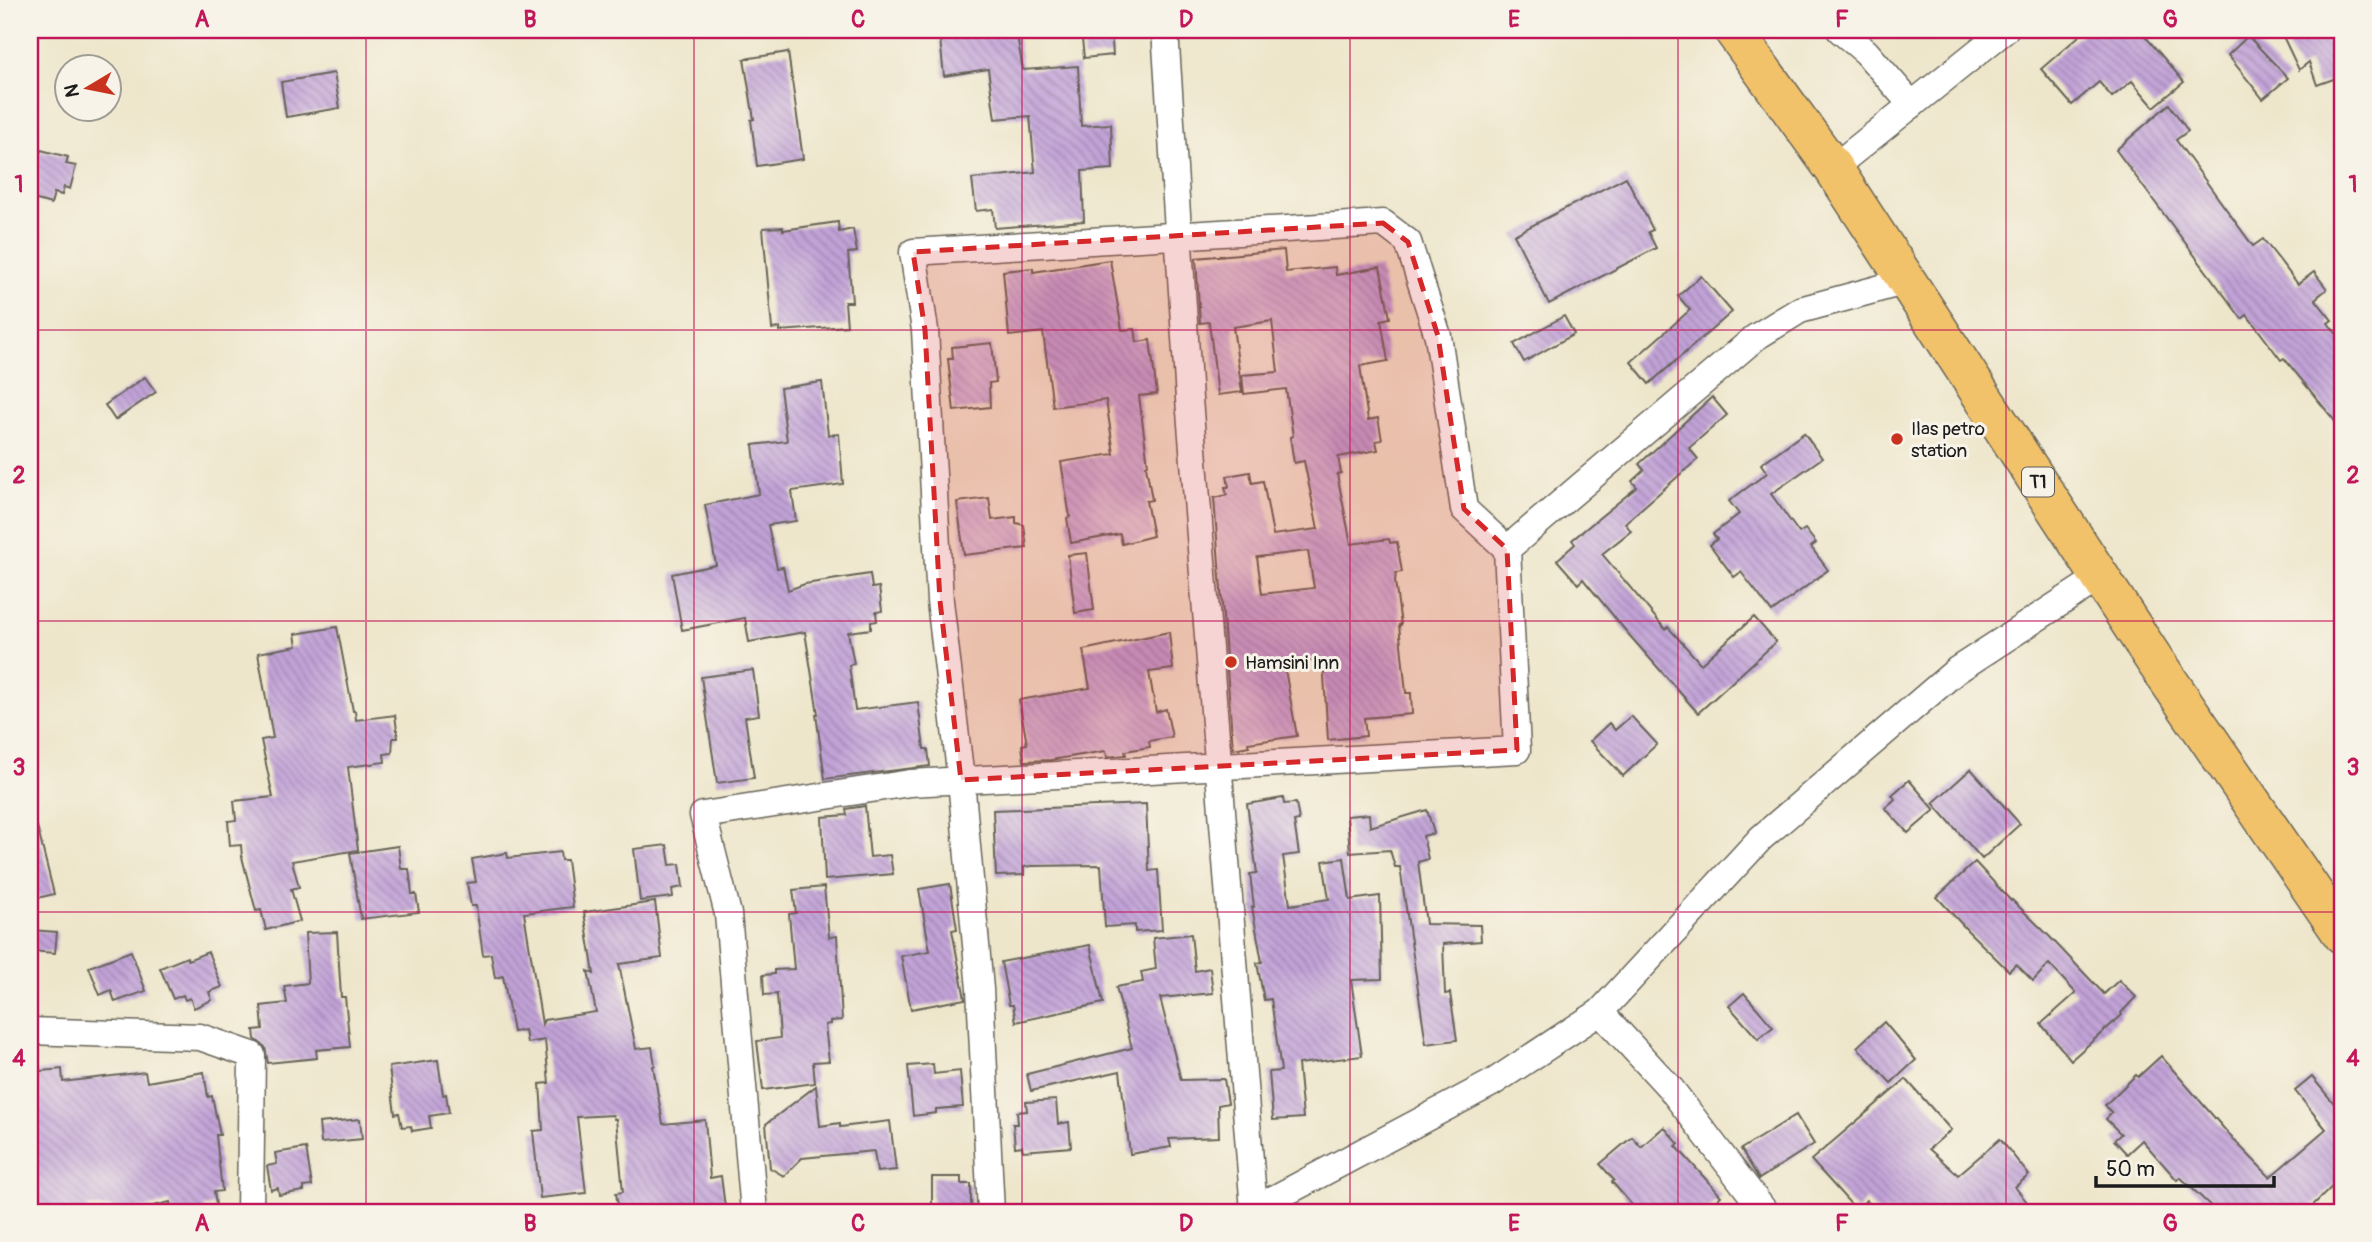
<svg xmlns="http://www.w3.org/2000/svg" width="2372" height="1242" viewBox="0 0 2372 1242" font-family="Pangolin,sans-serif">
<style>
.building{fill:url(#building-back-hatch);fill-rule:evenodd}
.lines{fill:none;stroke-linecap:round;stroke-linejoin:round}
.minor-casing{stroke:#666359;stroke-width:29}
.highway-casing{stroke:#666359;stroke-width:41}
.minor{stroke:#fff;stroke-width:26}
.highway{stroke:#f2c26a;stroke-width:38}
.marked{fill:#d62828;fill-opacity:0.2;stroke:#d62828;stroke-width:5;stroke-dasharray:14 9;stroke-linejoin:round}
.grid{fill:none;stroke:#c2185b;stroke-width:2;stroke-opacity:0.55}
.poi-dot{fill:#c8321e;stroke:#f7f3e8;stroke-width:2.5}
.labels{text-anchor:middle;stroke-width:6;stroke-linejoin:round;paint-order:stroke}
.shield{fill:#f7f3e8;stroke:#5e5c59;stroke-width:2}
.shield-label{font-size:18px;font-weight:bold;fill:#1c1c1c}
.poi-label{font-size:19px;fill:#1c1c1c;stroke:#f7f3e8;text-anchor:start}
.neatline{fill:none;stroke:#c2185b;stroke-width:2.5}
.grid-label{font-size:23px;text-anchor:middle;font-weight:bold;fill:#c2185b}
</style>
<defs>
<pattern id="building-back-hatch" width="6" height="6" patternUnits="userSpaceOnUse" patternTransform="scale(1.75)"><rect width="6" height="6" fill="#c2a3d8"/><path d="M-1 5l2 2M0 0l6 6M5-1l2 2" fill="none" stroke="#9d84ae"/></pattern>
</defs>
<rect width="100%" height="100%" fill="#f7f3e8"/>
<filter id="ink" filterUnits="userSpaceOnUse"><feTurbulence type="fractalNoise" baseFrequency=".0143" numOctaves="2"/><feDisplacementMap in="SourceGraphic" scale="14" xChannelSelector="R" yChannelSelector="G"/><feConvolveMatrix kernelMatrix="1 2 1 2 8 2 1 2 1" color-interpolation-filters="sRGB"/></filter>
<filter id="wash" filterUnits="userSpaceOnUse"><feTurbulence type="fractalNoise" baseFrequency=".00686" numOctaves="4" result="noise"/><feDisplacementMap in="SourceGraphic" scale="28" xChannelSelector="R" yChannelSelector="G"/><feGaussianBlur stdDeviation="1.57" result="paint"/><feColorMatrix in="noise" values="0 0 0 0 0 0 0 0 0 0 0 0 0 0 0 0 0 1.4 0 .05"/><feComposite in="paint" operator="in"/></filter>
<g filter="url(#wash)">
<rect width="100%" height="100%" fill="#eee6cb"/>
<g id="blocks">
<g class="building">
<path d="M939 30H1016L1023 70 1078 66 1081 126 1111 124 1113 169 1082 171 1084 221 995 228 993 209 976 211 972 179 1035 172 1030 116 995 119 988 69 944 76Z"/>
<path d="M1081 30H1111L1113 55 1084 58Z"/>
<path d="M2086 30H2140L2184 82 2154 107 2132 81 2112 97 2099 82 2072 105 2041 69Z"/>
<path d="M2280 30H2335L2342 50V76L2317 85 2309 62 2299 70Z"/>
<path d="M2248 36 2288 78 2263 99 2228 55Z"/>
<path d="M788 52 803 159 757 166 751 120 754 119 744 59Z"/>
<path d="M334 73 340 108 286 117 281 82Z"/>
<path d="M2169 104 2188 131 2176 140 2253 246 2263 239 2298 284 2314 272 2327 289 2315 299 2332 320 2328 323 2342 341V430L2284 358 2281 360 2247 315 2242 319 2116 150Z"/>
<path d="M41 150 68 157 66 164 76 166 70 189 64 187 62 195 54 193 51 204 30 198V154L39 156Z"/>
<path d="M1626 177 1653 230 1648 232 1656 248 1549 304 1514 235Z"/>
<path d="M838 222 839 232 853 229 857 252 848 253 852 302H845L847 326 780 331V328L772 329 763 228 783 227V230Z"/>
<path d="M1284 250 1286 272 1335 267 1336 275 1380 267 1390 318 1381 320 1388 361 1360 366 1368 420 1378 418 1382 440 1376 441 1378 450 1338 457 1341 473 1337 474 1351 544 1389 539 1390 543 1397 542 1402 572 1396 573 1395 581 1401 625H1399L1406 693H1411L1412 714 1364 718 1366 736 1328 740 1323 660 1284 664 1297 736 1248 743 1249 746 1233 749 1214 498 1227 495 1225 487H1229L1227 476 1250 472 1252 483 1263 481 1273 535 1318 529 1304 461 1294 463 1290 437 1293 436 1286 389 1244 394 1242 375 1278 372 1272 321 1233 327 1242 392 1218 395 1209 322 1200 323 1196 258ZM1308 551 1314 588 1262 594 1257 557Z"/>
<path d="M1110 260 1122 330 1135 329 1137 342 1150 340 1157 394 1139 396 1148 465 1146 466 1152 500 1146 501 1153 536 1122 544 1120 534 1071 543 1067 518 1070 517 1061 462 1114 454 1106 400 1053 407 1043 332 1009 336 1003 271 1033 268V272Z"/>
<path d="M1701 276 1732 312 1649 384 1631 362 1690 310 1678 296Z"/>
<path d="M1564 316 1574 334 1524 362 1514 344Z"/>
<path d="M992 343 996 382 989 383 990 407 954 411 948 359H953L952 347Z"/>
<path d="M145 377 156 392 115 420 105 405Z"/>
<path d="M822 382 828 435 839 434 843 484 792 491 796 521 768 525 777 568 783 567 788 590 805 584 870 574 872 588 879 587 882 611 876 612 877 621 871 622V629L848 632 854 664 849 665 855 710 918 702 924 749H928L930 766 825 779 816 714H818L805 632 749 642 745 618 682 630 672 574 716 565 705 505 759 494 753 445 787 441 780 388Z"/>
<path d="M1712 397 1727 415 1689 448 1698 459 1625 523 1631 531 1602 554 1665 629 1668 627 1701 664 1754 617 1776 642 1698 713 1630 636 1583 579 1578 584 1557 560 1575 544 1572 540 1637 487 1632 481 1644 470 1639 464Z"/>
<path d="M1804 433 1822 458 1771 494 1799 533 1805 529 1816 543 1811 547 1828 570 1772 612 1741 572 1734 577 1710 545 1717 539 1713 534 1739 514 1729 501 1767 473 1761 464Z"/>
<path d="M989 498 992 520 1016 517V523L1024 525 1027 548 964 555 957 502Z"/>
<path d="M1087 553 1094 610 1075 613 1068 555Z"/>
<path d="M337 627 353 711H355L356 720 395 715 398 738H393L392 753 384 754 385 762 348 767 358 850 292 861 299 887 291 889 300 921 266 930 261 910 256 911 242 857 241 845 230 846 228 821 236 820 234 801 273 797 261 740 273 738 258 653 297 646 295 634Z"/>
<path d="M1169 632 1173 669 1149 672 1156 712 1166 709 1172 737 1149 741 1150 747 1125 751 1126 755 1107 757 1106 751 1051 760 1024 761 1022 745 1027 744 1019 700 1090 688 1083 650Z"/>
<path d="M753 670 759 715 745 717 754 778 717 783 701 677Z"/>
<path d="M1631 716 1657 744 1623 776 1590 741 1609 723 1615 730Z"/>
<path d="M1971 769 2020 824 1982 859 1933 803Z"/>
<path d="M1909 780 1935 810 1908 833 1885 808 1895 799 1892 795Z"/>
<path d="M1283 798 1284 804 1296 803 1299 820 1294 821 1299 854 1283 856 1290 905 1329 899 1323 861 1344 858 1350 900 1380 896 1382 979 1351 980 1362 1056 1298 1064 1303 1118 1273 1120 1269 1072 1281 1071 1271 999 1264 1000 1257 963 1262 962 1252 907H1254L1250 874 1257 873 1247 804Z"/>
<path d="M1146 804 1149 871 1158 870 1162 930 1135 932V925L1105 927 1101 865 1031 866 1024 867V875L996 876 993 810Z"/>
<path d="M865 806 870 857 890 855 893 874 825 880 822 817 847 815 846 809Z"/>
<path d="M1427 810 1434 833 1423 836 1428 859 1418 862 1426 924 1480 925 1481 941 1443 944 1445 994 1450 993 1457 1040 1426 1044 1400 867H1395L1390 850 1350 853 1347 816 1369 814 1370 827Z"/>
<path d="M37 826 54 894 30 900V827Z"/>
<path d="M667 845 670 865 680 864 683 887 672 889 673 897 640 901 634 849Z"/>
<path d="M398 846 401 869H409L412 894H416L419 912 361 919 350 853Z"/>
<path d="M560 852 561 860H567L573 907 524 913 542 1024 544 1020 596 1012 588 971 594 974 584 912 655 902 662 958 619 964 636 1049 652 1047 655 1065 653 1066 663 1124 705 1120 710 1178 721 1176 725 1207 716 1209V1212H619L616 1193 623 1192 616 1119H614L613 1115 577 1117 586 1193 540 1198 533 1131 543 1130 540 1084 549 1083 545 1040 527 1043 525 1030 513 1032 503 976 495 978 491 954 483 955 476 906H471L467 883 476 882 472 859 507 853 508 858Z"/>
<path d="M1975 862 2011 901 2012 900 2049 936 2104 994 2119 980 2136 997 2121 1013 2122 1015 2071 1060 2041 1024 2076 993 2049 964 2033 981 2016 964 2009 971 1968 931 1937 897Z"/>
<path d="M950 884 957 929 952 930 965 999 911 1009 901 956 930 951 919 889Z"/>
<path d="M824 887 829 937 837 936 842 1020 830 1021V1024L825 1025 829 1061 813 1062 815 1083 763 1090 757 1041 780 1038 777 994 764 995 763 975 774 974V970L794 969 789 914 796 913 793 890Z"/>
<path d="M30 930 57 932 55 953 30 951Z"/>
<path d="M337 932 341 997H345L350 1047 316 1050 317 1058 268 1063 265 1047 255 1039 254 1030 263 1029 261 1006 287 1003 284 986 308 983 305 933Z"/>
<path d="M1191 934 1195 971 1210 968 1213 993 1160 998 1181 1080 1224 1079 1228 1103 1218 1105 1219 1137 1169 1139 1171 1147 1130 1154 1120 1071 1031 1091 1027 1074 1132 1048 1116 987 1143 982 1141 972 1156 969 1153 938Z"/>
<path d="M1090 945 1103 1003 1016 1022 1013 1005H1009L1001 962Z"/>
<path d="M131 951 146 991 115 1002 111 990 100 995 89 967Z"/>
<path d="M208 952 222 987 209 992 212 1000 194 1008 190 998 185 1000 183 995 173 999 160 968 187 957 188 960Z"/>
<path d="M1744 993 1773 1027 1758 1039 1729 1006Z"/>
<path d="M1884 1022 1916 1060 1891 1083 1857 1047Z"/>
<path d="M2161 1056 2233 1139 2270 1177 2326 1129 2295 1091 2312 1077 2342 1113V1177L2306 1212H2275L2267 1204 2258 1212H2217L2180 1177 2177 1180 2142 1140 2127 1154 2114 1140 2121 1134 2106 1119 2112 1113 2105 1105 2136 1075 2138 1077Z"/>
<path d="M438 1060 443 1095 446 1094 449 1113 429 1116 431 1128 412 1131 411 1126 402 1127 399 1113 395 1114 389 1067Z"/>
<path d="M933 1064 934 1074 960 1071 963 1107 936 1109V1113L913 1116 908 1066Z"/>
<path d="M62 1069 63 1082 145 1072 147 1082 204 1072 208 1097 212 1096 220 1135H216L222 1191 214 1192 216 1205 204 1207 205 1212H171L170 1202 141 1209 87 1207V1212H30V1178H35L30 1131V1072Z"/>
<path d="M1906 1079 1951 1130 1929 1149 1958 1175 2000 1139 2029 1175 2015 1187 2035 1212H1877L1866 1200 1857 1211 1811 1160Z"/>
<path d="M816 1086 820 1126 840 1123V1127L890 1121 896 1170 877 1172 874 1151 802 1158 784 1176 770 1168 766 1124Z"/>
<path d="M1056 1100 1058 1124 1069 1122 1071 1147 1023 1151 1022 1146 1015 1147 1013 1124H1018L1017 1112 1027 1111 1026 1102Z"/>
<path d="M1796 1115 1814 1144 1759 1179 1741 1149Z"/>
<path d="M360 1119 362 1139 321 1143 319 1123Z"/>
<path d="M1664 1127 1679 1144 1676 1146 1721 1196 1704 1212H1638L1612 1182 1614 1180 1600 1164 1632 1137 1641 1147Z"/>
<path d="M306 1148 312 1186 304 1187V1191L279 1195 278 1188 271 1190 267 1166 277 1164 275 1153Z"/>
<path d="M932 1177H961V1184H971V1209H964L965 1212H932Z"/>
</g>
</g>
</g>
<g filter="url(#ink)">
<use href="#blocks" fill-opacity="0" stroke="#666359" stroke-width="2"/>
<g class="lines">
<g class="minor-casing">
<g id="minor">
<path d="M1165 30 1189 399 1254 1210"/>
<path d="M1840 30 1866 52 1912 105"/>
<path d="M1833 168 2005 30"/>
<path d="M1600 1012 1671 1089 1765 1212"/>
<path d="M30 1031 200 1037 252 1055 250 1212"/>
<path d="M754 1212 728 914 703 815 910 783 1517 750 1507 549 1756 337 1800 310 1907 281"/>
<path d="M991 1212 980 989 961 780 940 601 925 330 913 252 1383 223 1408 242 1438 336 1464 509 1507 549"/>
<path d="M1249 1212 1492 1083 1600 1012 1761 838 1957 670 2100 577"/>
</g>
</g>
<g class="highway-casing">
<path id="highway" d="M1733 30 1833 168 2155 661 2342 934"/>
</g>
<use href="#minor" class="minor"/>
<use href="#highway" class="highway"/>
</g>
</g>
<path class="marked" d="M1383 223 1408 242 1438 336 1464 509 1507 549 1517 750 961 780 940 601 925 330 913 252Z"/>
<path class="grid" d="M366 30V1212M694 30V1212M1022 30V1212M1350 30V1212M1678 30V1212M2006 30V1212M30 330H2342M30 621H2342M30 912H2342"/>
<g class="poi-dot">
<circle cx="1897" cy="439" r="7"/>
<circle cx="1231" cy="662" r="7"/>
</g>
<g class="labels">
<rect class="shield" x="2022" y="467.5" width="32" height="29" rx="5"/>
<g class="shield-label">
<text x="2038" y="488">T1</text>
</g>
<g class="poi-label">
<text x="1911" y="435">Ilas petro<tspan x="1911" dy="22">station</tspan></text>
<text x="1245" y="669">Hamsini Inn</text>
</g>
</g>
<rect width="2372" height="1242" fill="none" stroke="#f7f3e8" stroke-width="77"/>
<g transform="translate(88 88) rotate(260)"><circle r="33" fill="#f7f3e8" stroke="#9f9d96" stroke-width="2"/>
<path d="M0-5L12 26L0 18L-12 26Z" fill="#c8321e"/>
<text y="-10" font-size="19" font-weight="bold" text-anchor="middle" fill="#1c1c1c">N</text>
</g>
<path d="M2096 1176v10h178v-10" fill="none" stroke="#1c1c1c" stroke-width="3.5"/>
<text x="2106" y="1176" font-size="21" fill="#1c1c1c" stroke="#f7f3e8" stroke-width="5" paint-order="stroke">50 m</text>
<rect x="38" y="38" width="2296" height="1166" class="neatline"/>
<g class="grid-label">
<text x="202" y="27">A</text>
<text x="530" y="27">B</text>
<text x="858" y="27">C</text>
<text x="1186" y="27">D</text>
<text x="1514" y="27">E</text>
<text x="1842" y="27">F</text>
<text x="2170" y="27">G</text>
<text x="19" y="192">1</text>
<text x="2353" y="192">1</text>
<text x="19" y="483">2</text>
<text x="2353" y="483">2</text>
<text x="19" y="775">3</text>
<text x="2353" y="775">3</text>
<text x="19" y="1066">4</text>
<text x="2353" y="1066">4</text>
<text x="202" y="1231">A</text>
<text x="530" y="1231">B</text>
<text x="858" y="1231">C</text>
<text x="1186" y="1231">D</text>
<text x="1514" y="1231">E</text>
<text x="1842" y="1231">F</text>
<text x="2170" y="1231">G</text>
</g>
</svg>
